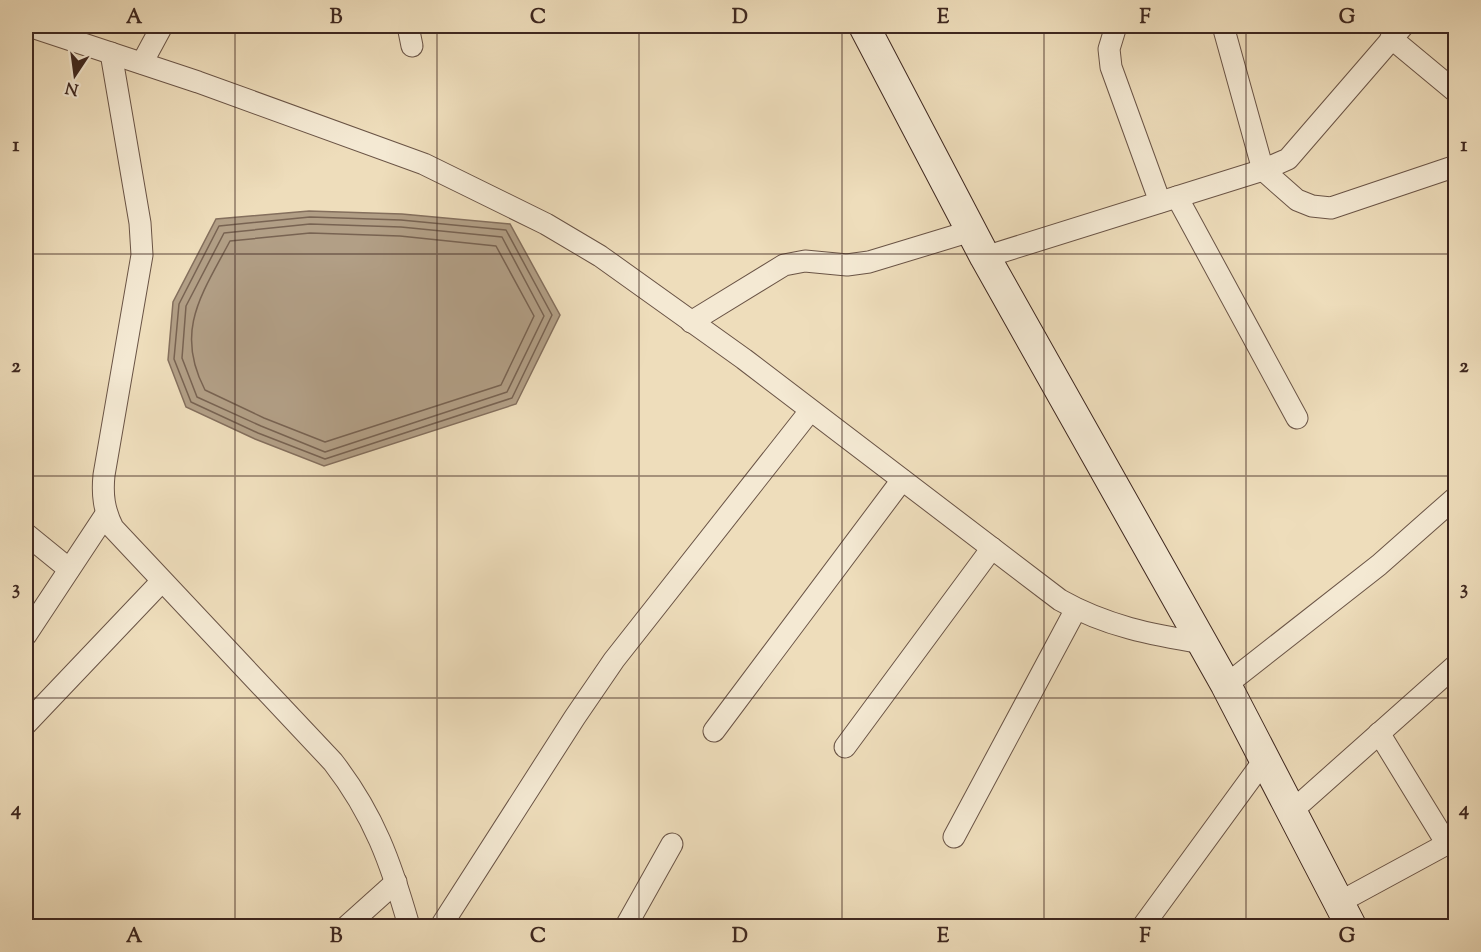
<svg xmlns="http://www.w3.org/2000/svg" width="1481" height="952" viewBox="0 0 1481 952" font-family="'Sorts Mill Goudy',serif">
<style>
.water{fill:#b29f86;stroke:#846f5d;stroke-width:1.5}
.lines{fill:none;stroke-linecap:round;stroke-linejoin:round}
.shore{stroke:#786352;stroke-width:1.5}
.street-casing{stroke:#6a5446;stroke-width:23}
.secondary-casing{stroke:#3e271f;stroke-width:32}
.street{stroke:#f4e9d3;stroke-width:21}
.secondary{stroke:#f4e9d3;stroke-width:30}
.grid{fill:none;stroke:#3e271f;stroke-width:1.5;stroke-opacity:0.55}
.neatline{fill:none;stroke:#3e271f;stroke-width:2}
.grid-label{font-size:20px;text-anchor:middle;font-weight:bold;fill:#3e271f}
</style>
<rect width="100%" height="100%" fill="#edb"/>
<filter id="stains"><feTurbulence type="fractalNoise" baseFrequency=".00333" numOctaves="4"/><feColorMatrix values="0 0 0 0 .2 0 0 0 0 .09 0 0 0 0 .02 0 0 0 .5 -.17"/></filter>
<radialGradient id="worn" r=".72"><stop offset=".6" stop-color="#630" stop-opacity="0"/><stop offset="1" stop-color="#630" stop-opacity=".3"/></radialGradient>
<path class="water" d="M309 211 402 214 510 224 560 315 516 404 324 466 255 439 186 407 168 360 173 302 216 219Z"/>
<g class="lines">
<g class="shore">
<path d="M310 217 401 220 506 230 552 315 512 398 325 459 258 433 191 402 174 359 179 304 219 226Z"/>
<path d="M310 224 401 227 502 237 544 316 507 392 325 452 261 426 197 397 182 358 186 306 224 233Z"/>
<path d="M310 233 400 236 496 246 534 316 501 385 325 442 264 418 205 390C174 331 202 294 230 241Z"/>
</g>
<g class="street-casing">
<g id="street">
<path d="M29 26 198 82 424 164 546 224 600 256 744 359 1060 600C1106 626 1152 635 1203 643"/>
<path d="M408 26 412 46"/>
<path d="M1116 26 1109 49 1111 67 1160 202"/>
<path d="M1223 26 1263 170 1297 200 1312 206 1331 208 1456 166"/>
<path d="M1391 38 1456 92"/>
<path d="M111 53 140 223 142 255 104 475C102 495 104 510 113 528L333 762C374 815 391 863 409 926"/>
<path d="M142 63 162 26"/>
<path d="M1177 197 1297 418"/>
<path d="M985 257 1263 170 1288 159 1403 26"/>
<path d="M691 322 784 265 805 261 847 265 869 262 971 231"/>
<path d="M26 534 69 569"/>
<path d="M26 635 106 514"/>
<path d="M1226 685 1379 565 1456 497"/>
<path d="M26 724 162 581"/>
<path d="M714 731 902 480"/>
<path d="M1379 733 1447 844"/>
<path d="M845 747 992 548"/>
<path d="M1292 811 1456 665"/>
<path d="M954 837 1076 609"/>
<path d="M1338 903 1456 839"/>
<path d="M347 926 396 882"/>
<path d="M441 926 575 717 614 660 810 411"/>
<path d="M626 926 672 844"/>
<path d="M1143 926 1265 759"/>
</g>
</g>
<g class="secondary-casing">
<path id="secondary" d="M864 26 985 257 1226 685 1351 926"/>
</g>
<use href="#street" class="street"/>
<use href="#secondary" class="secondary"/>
</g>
<path class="grid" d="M235 26V926M437 26V926M639 26V926M842 26V926M1044 26V926M1246 26V926M26 254H1456M26 476H1456M26 698H1456"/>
<rect width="1481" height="952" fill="none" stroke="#edb" stroke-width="66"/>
<g transform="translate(75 75) rotate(193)" stroke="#f4e9d3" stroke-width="4.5" paint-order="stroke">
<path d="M0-4.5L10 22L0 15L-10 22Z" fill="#3e271f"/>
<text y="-9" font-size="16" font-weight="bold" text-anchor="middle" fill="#3e271f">N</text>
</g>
<rect x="33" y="33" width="1415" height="886" class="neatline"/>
<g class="grid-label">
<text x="134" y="23">A</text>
<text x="336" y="23">B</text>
<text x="538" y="23">C</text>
<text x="740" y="23">D</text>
<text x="943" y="23">E</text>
<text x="1145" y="23">F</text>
<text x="1347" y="23">G</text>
<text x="16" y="151">1</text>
<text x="1464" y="151">1</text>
<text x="16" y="372">2</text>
<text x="1464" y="372">2</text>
<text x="16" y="594">3</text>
<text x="1464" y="594">3</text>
<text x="16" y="815">4</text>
<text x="1464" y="815">4</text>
<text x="134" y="942">A</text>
<text x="336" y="942">B</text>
<text x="538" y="942">C</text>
<text x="740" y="942">D</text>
<text x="943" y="942">E</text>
<text x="1145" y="942">F</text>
<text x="1347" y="942">G</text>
</g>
<rect width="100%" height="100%" filter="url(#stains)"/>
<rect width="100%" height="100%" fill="url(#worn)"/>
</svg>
